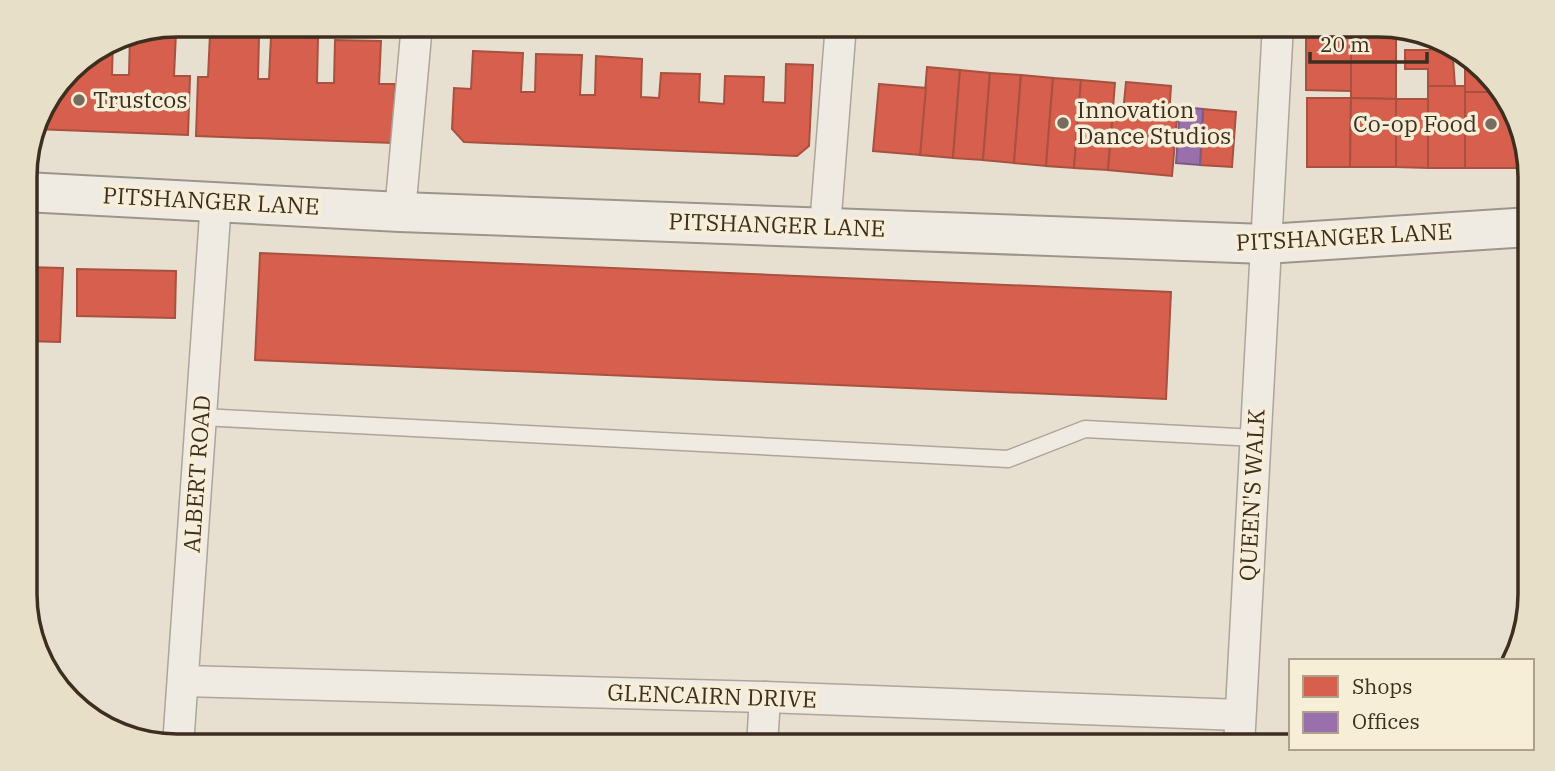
<svg xmlns="http://www.w3.org/2000/svg" width="1555" height="771" viewBox="0 0 1555 771" font-family="'IBM Plex Serif',serif">
<style>
.shops{fill:#d6604d;stroke:#a85140;stroke-width:2}
.offices{fill:#9970ab;stroke:#7d5c81;stroke-width:2}
.lines{fill:none;stroke-linecap:round;stroke-linejoin:round}
.lane-casing{stroke:#ada599;stroke-width:19}
.street-casing{stroke:#ada599;stroke-width:33}
.secondary-casing{stroke:#9c958a;stroke-width:42}
.lane{stroke:#efebe3;stroke-width:16}
.street{stroke:#efebe3;stroke-width:30}
.secondary{stroke:#efebe3;stroke-width:38}
.poi-dot{fill:#786c5e;stroke:#f7eed8;stroke-width:2.5}
.labels{text-anchor:middle;stroke-width:7;stroke-linejoin:round;paint-order:stroke}
.poi-label{font-size:23px;fill:#3d2e20;stroke:#f7eed8;text-anchor:start}
.street-label{font-size:23px;fill:#3d2e20;stroke:#f7eed8}
.rim{fill:none;stroke:#3d2e20;stroke-width:3.5}
</style>
<rect width="100%" height="100%" fill="#e7e0d1"/>
<g class="shops">
<path d="M1306 24H1351V91L1306 90Z"/>
<path d="M1351 24H1379L1396 29V99L1351 98Z"/>
<path d="M139 32 176 33 174 76H190L188 135 35 129 40 109 76 62 113 39 112 75H129L130 34Z"/>
<path d="M210 34 259 36 258 79H269L271 36 318 38 317 83H334L335 40 381 41 379 84H395L393 143 196 136 198 77H208Z"/>
<path d="M1430 36 1446 40 1452 45 1455 86H1428V69H1405V50H1430Z"/>
<path d="M473 51 523 53 521 92H535L536 54 582 55 580 95H595L596 56 642 59 641 97 659 98 661 73 700 74 699 102 724 104 725 76 764 77 763 102 785 103 786 64 813 65 809 146 797 156 464 142 452 129 454 88 471 89Z"/>
<path d="M1465 56 1499 84 1503 92H1465Z"/>
<path d="M927 67 960 70 953 158 920 155Z"/>
<path d="M960 70 990 73 983 160 953 158Z"/>
<path d="M990 73 1021 75 1014 163 983 160Z"/>
<path d="M1021 75 1053 78 1046 166 1014 163Z"/>
<path d="M1053 78 1081 80 1074 168 1046 166Z"/>
<path d="M1081 80 1115 83 1108 170 1074 168Z"/>
<path d="M1126 82 1171 86 1169 117 1177 118 1172 176 1108 170 1113 112 1123 113Z"/>
<path d="M879 84 926 88 920 155 873 151Z"/>
<rect x="1428" y="86" width="37" height="82"/>
<path d="M1465 92H1503L1529 157V168H1465Z"/>
<path d="M1307 98H1351L1350 167H1307Z"/>
<path d="M1351 98 1396 99V167H1350Z"/>
<path d="M1396 99H1428V168L1396 167Z"/>
<path d="M1203 109 1236 112 1232 167 1200 165Z"/>
<path d="M260 253 1171 292 1166 399 255 360Z"/>
<path d="M25 267 63 268 60 342 25 341Z"/>
<path d="M77 269 176 271 175 318 77 316Z"/>
</g>
<path class="offices" d="M1180 107 1203 109 1200 165 1176 163Z"/>
<g class="lines">
<g class="lane-casing">
<path id="lane" d="M201 417 1008 459 1085 429 1256 438"/>
</g>
<g class="street-casing">
<g id="street">
<path d="M400 212 417 24"/>
<path d="M825 227 841 24"/>
<path d="M183 681 765 697 1240 715"/>
<path d="M178 746 216 201"/>
<path d="M762 746 765 697"/>
<path d="M1239 746 1278 24"/>
</g>
</g>
<g class="secondary-casing">
<path id="secondary" d="M25 192 400 212 1265 244 1529 227"/>
</g>
<use href="#lane" class="lane"/>
<use href="#street" class="street"/>
<use href="#secondary" class="secondary"/>
</g>
<g class="poi-dot">
<circle cx="79" cy="100" r="7"/>
<circle cx="1063" cy="123" r="7"/>
<circle cx="1491" cy="124" r="7"/>
</g>
<g class="labels">
<g class="poi-label">
<text x="93" y="108">Trustcos</text>
<text x="1077" y="118">Innovation<tspan x="1077" dy="26">Dance Studios</tspan></text>
<text x="1477" y="132" text-anchor="end">Co-op Food</text>
</g>
<g class="street-label">
<text transform="translate(211 201) rotate(3)" y="8">PITSHANGER LANE</text>
<text transform="translate(777 225) rotate(2)" y="8">PITSHANGER LANE</text>
<text transform="translate(1344 237) rotate(-3)" y="8">PITSHANGER LANE</text>
<text transform="translate(197 474) rotate(-86)" y="8">ALBERT ROAD</text>
<text transform="translate(1252 495) rotate(-87)" y="8">QUEEN'S WALK</text>
<text transform="translate(712 696) rotate(2)" y="8">GLENCAIRN DRIVE</text>
</g>
</g>
<path d="M0 0H1555V771H0ZM177 37H1378A140 140 0 0 1 1518 177V594A140 140 0 0 1 1378 734H177A140 140 0 0 1 37 594V177A140 140 0 0 1 177 37Z" fill="#e8dfc9" fill-rule="evenodd"/>
<path class="rim" d="M177 37H1378A140 140 0 0 1 1518 177V594A140 140 0 0 1 1378 734H177A140 140 0 0 1 37 594V177A140 140 0 0 1 177 37Z"/>
<rect x="1289" y="659" width="245" height="91" fill="#f7eed8" stroke="#ada18e" stroke-width="2"/>
<rect x="1303" y="676" width="35" height="21" fill="#d6604d" stroke="#ada18e" stroke-width="2"/>
<text x="1352" y="694" font-size="21" fill="#3d2e20">Shops</text>
<rect x="1303" y="712" width="35" height="21" fill="#9970ab" stroke="#ada18e" stroke-width="2"/>
<text x="1352" y="729" font-size="21" fill="#3d2e20">Offices</text>
<path d="M1310 52v10h117v-10" fill="none" stroke="#3d2e20" stroke-width="3.5"/>
<text x="1320" y="52" font-size="21" fill="#3d2e20" stroke="#f7eed8" stroke-width="5" paint-order="stroke">20 m</text>
</svg>
